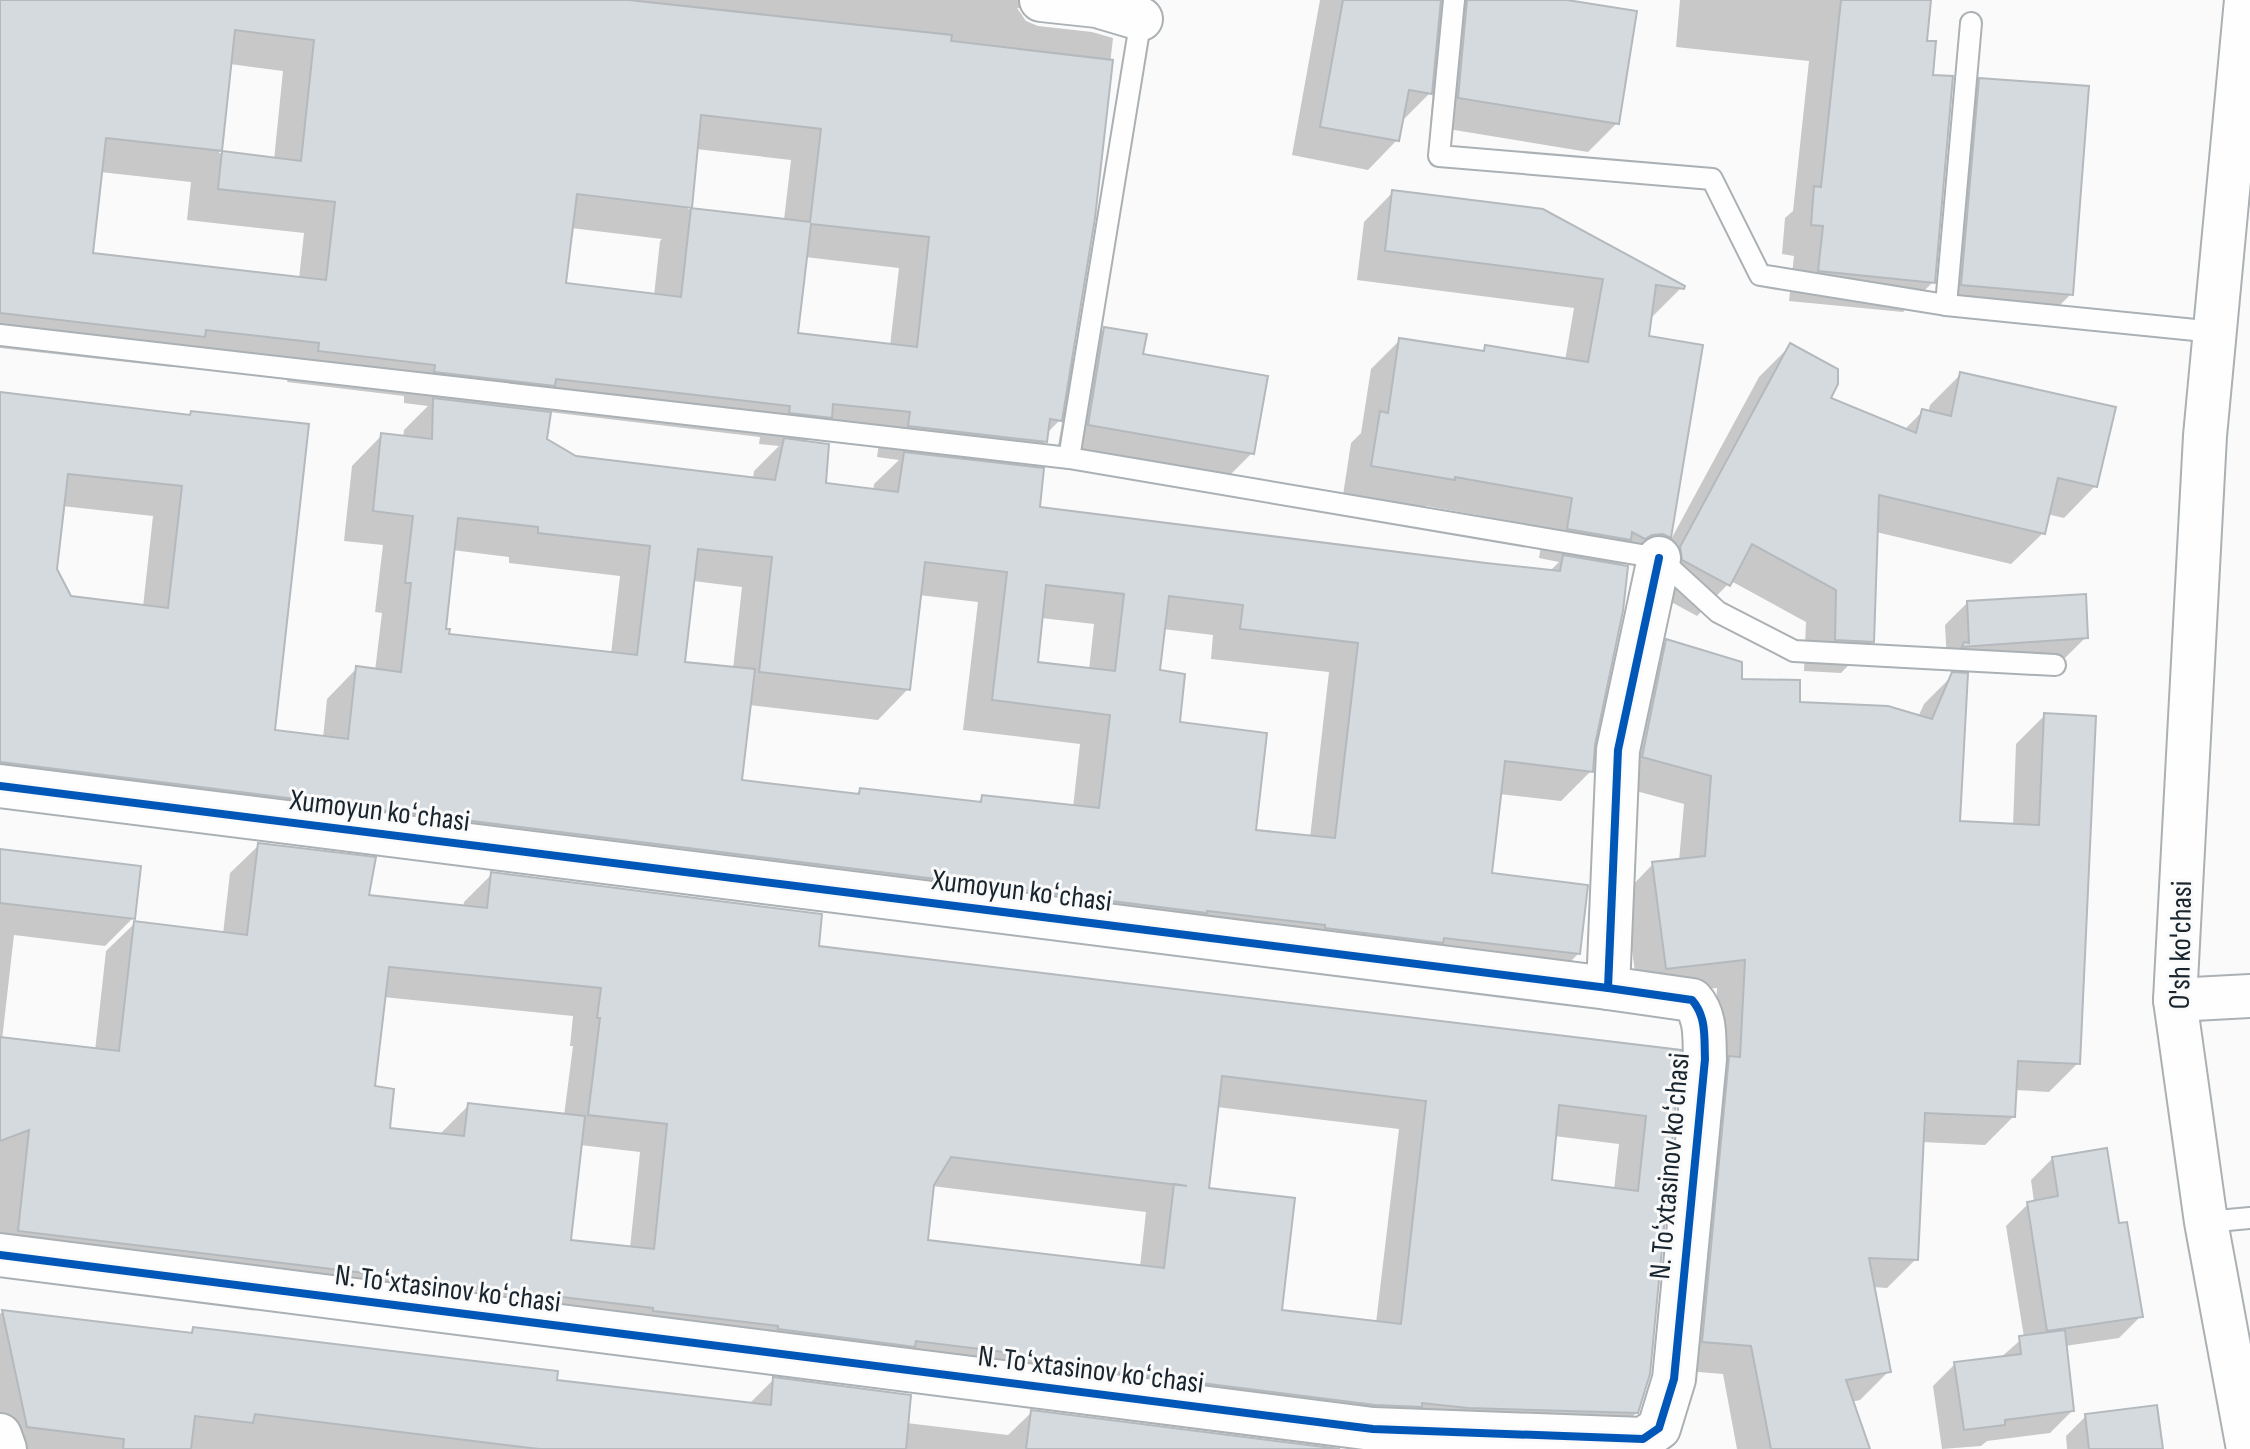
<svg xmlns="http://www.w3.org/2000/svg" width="2250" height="1449" viewBox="0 0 2250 1449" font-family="'Sofia Sans Condensed',sans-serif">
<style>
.shadow{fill:#0003;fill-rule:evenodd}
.building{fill:#d4dade;stroke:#b4b9be;stroke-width:2;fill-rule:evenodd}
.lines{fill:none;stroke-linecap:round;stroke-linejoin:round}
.service-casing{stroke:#aab0b4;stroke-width:24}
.minor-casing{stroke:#aab0b4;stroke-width:46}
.service{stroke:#fefefe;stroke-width:20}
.minor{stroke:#fefefe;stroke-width:42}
.cycleway-casing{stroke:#fafafa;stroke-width:13}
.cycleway{stroke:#0057b8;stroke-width:8}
.labels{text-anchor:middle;stroke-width:6;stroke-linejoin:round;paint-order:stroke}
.street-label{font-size:30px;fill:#19252e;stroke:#fafafa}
</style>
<rect width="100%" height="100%" fill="#fafafa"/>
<g class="shadow">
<path d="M0 0H1132L1067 13 1017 8 1026 21 1038 26 1092 32 1113 38 1093 218 1069 364 1104 329 1140 356 1252 453 1220 485 1056 457 1063 417 1046 434 1045 441 1019 467 1038 508 1549 572 1559 562 1539 558 1544 527 1426 506 1423 509 1343 495 1351 443 1361 433 1371 369 1400 340 1481 352 1486 348 1565 361 1574 308 1357 280 1364 222 1393 192 1682 287 1652 317H1650L1647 338 1669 537 1640 566 1633 563 1616 564 1591 771 1561 801 1499 794 1490 875 1578 954 1548 984 0 795V394L188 416 191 413 273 732 323 738 327 699 357 668 375 671 382 613 375 612 383 545 344 541 352 466 382 435 403 438 404 430 428 406 404 403V396L287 382 289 374 178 361 172 367 0 348ZM230 64 283 71 274 160 219 153ZM696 149 791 160 784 220 687 209 690 207ZM100 172 191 182 187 220 304 233 299 279 90 254ZM571 228 662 239 660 241 654 296 564 285ZM805 257 899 268 890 346 796 335ZM549 412 760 437 759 444 779 446 754 471 753 479 543 454ZM811 436 879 443 877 457 899 460 874 484 873 491 823 485 804 443ZM62 506 153 516 143 607 52 596ZM452 550 509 557V563L620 576 611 654 447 635 443 631ZM693 581 742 587 733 669 683 663ZM919 595 978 602 963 730 1080 744 1073 808 983 797 976 804 860 790 854 796 740 782 749 705 878 720 908 689ZM1041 618 1094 624 1089 670 1036 663ZM1163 629 1213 635 1211 659 1329 672 1310 838 1254 832 1178 724 1158 672Z"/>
<path d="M1320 0H1573L1617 123 1588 152 1430 126 1433 90 1401 122 1397 140 1368 170 1292 155Z"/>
<path d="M1680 0H1929L1925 42 1931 76 1933 282 1903 312 1789 301 1794 256 1782 254 1785 218 1793 211 1809 61 1676 47Z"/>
<path d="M1980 80 2071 294 2060 305 1951 295 1969 91Z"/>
<path d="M1791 345 1829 399 1904 430 1923 411 1928 413 1930 405 1961 374 2095 486 2064 518 2047 514 2043 533 2011 564 1876 532 1872 641 1841 673 1804 671 1806 622 1731 581 1697 616 1651 591 1649 580 1759 377Z"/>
<path d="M1967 603 2086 637 2064 659 1942 668 1947 662 1945 625Z"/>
<path d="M1667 642 1740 681 1798 704 1918 717 1924 704 1953 675 1958 823 2013 826 2016 744 2045 715 2078 1063 2049 1092 2015 1090 2013 1117 1985 1145 1922 1142 1916 1259 1887 1288 1873 1287 1889 1371 1860 1400 1851 1402 1867 1449H1737L1723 1374 1674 1370 1713 1075 1717 988 1638 997 1625 893 1653 864 1679 861 1684 804 1614 785 1638 670Z"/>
<path d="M259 845 367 896 463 907 464 902 492 874 817 948 1679 1051 1637 1412 1608 1441 0 1260V851L133 918 105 946 14 935 2 1040 95 1051 106 951 135 923 223 934 230 873ZM383 997 573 1016 570 1046H573L564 1116 469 1105 440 1134 388 1129 373 1088ZM1217 1107 1399 1129 1376 1323 1280 1312 1207 1190ZM1554 1136 1619 1144 1614 1190 1549 1181ZM580 1145 640 1152 630 1248 569 1241ZM932 1186 1146 1212 1140 1267 926 1242Z"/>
<path d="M2053 1158 2117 1225 2141 1316 2119 1338 2065 1346 2072 1411 2050 1433 1987 1441 1981 1446 1942 1449 1933 1386 1955 1364 1999 1359 2024 1337 2006 1226 2028 1204 2034 1202 2031 1180Z"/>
<path d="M2 1312 188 1335 194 1329 555 1381 749 1404 774 1379 906 1423 1008 1435 1032 1412 1324 1449H0V1314Z"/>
<path d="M2086 1416 2161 1449H2067L2066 1436Z"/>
</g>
<g class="building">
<path d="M0 0H629L952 35 951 41 1113 60 1095 218 1062 421 1050 419 1047 442 908 426 910 412 833 404 832 418 789 413 790 406 670 392 556 379 555 386 434 372 435 365 318 351 319 343 206 330 205 337 0 313ZM235 30 314 40 301 161 222 151ZM701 115 821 129 810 222 691 208 681 297 566 283 577 194 692 208ZM106 138 222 151 218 189 335 202 326 280 93 253ZM811 224 929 237 917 347 798 333Z"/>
<path d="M1343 0H1441L1432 94 1409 90 1399 141 1320 127Z"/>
<path d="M1467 0H1567L1637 11 1619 124 1458 98Z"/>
<path d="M1841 0H1931L1927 41H1936L1933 75 1953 76 1935 283 1818 271 1823 226 1811 225 1814 186 1821 187Z"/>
<path d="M1979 78 2089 86 2073 295 1961 285Z"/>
<path d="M1392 190 1543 209 1685 286 1684 289 1656 285 1649 336 1703 345 1671 538 1663 534 1652 535 1645 539 1632 532 1631 540 1567 529 1572 498 1455 477V480L1371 466 1380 411 1388 413 1399 338 1484 351 1485 345 1588 362 1603 279 1385 251Z"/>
<path d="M1104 327 1147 334 1143 354 1268 376 1254 454 1088 425Z"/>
<path d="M1790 343 1838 369V384L1831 398 1916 433 1922 409 1951 416 1960 372 2116 407 2097 487 2058 478 2045 534 1879 495 1874 642 1835 640 1836 590 1752 544 1730 586 1682 560 1680 547Z"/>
<path d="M0 392 190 415 191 411 309 424 275 730 348 739 356 666 401 672 411 583H405L413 516 373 511 381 433 432 439 433 398 551 412 547 439 576 456 775 480 784 438 829 444 826 483 898 492 904 452 1044 468 1040 507 1486 563 1560 571 1563 555 1628 566 1623 611 1595 745 1593 772 1505 761 1492 873 1588 885 1580 954 1444 938 1443 943 1325 928V925L1207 911V913L0 762ZM68 474 182 486 168 608 71 596 57 569ZM458 518 538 527V533L650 546 637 655 449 634 450 629H446ZM698 549 772 557 759 672 910 690 925 562 1007 572 992 700 1110 715 1099 808 982 795 981 802 860 788 859 794 742 780 755 669 685 662ZM1046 585 1124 594 1115 671 1038 662ZM1169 596 1243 605 1240 629 1358 643 1335 838 1256 830 1267 733 1180 722 1185 674 1160 670Z"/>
<path d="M2086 594 2088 638 1962 647 1964 642 1969 643 1967 601Z"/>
<path d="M1666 639 1742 662V679L1800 680V702L1888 706 1932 719 1952 672 1968 673 1960 821 2039 825 2044 713 2096 716 2080 1064 2018 1061 2015 1117 1925 1113 1918 1260 1869 1258 1891 1372 1846 1380 1870 1449H1771L1751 1346 1702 1342 1729 1056 1740 1057 1745 960 1666 969 1652 862 1705 856 1711 776 1642 757Z"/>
<path d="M258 843 376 857 369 895 487 908 491 872 822 914 819 946 1681 1050 1650 1374 1638 1413 1468 1408 1422 1403V1407L1375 1405 1036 1362 1037 1356 916 1341 915 1347 778 1329V1326L653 1311V1308L18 1231 29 1130 0 1141V1037L119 1051 134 921 247 935ZM389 967 601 988 597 1018H600L588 1115 667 1124 654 1249 571 1240 585 1116 468 1103 464 1136 390 1128 394 1089 375 1086ZM1222 1076 1426 1101 1401 1324 1282 1310 1295 1198 1209 1188ZM1559 1105 1646 1116 1638 1191 1552 1180ZM951 1157 1187 1186 1174 1184 1164 1268 928 1240 934 1185Z"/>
<path d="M0 849 141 866 135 919 0 903Z"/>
<path d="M2107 1148 2119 1223 2127 1222 2143 1317 2047 1331 2027 1202 2058 1196 2052 1157Z"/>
<path d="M2 1310 192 1333 193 1327 558 1371 557 1380 771 1405 773 1377 911 1395 906 1449H539L255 1414 253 1423 195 1416 191 1449H123L124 1439 27 1427Z"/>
<path d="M2065 1330 2074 1411 2005 1420V1425L1964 1430 1954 1362 2021 1354 2019 1336Z"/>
<path d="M2157 1405 2163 1449H2089L2085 1414Z"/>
<path d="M1031 1410 1340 1449H1026Z"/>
</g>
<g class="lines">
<g class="service-casing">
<g id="service">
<path d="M1454 0 1439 156 1712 179 1760 275 1946 305 2215 332"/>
<path d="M1946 305 1971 23"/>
<path d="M0 335 1069 458 1659 558 1718 612 1794 651 2055 665"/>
<path d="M1069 458 1142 12"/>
<path d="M2206 1222 2250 1218"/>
</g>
</g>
<g class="minor-casing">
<g id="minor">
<path d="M1041 0 1097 6 1141 19"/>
<path d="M2246 0 2205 436 2175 1000 2206 1222 2248 1449"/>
<path d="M0 786 1608 988 1618 750 1659 558"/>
<path d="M2175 1000 2250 996"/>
<path d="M0 1255 1373 1429 1643 1439 1659 1428 1674 1379 1705 1059C1704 1039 1707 1017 1692 1000L1608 988"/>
<path d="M0 1435 5 1449"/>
</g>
</g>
<use href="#service" class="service"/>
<use href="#minor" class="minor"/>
<g class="cycleway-casing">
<g id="cycleway">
<path d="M0 786 1608 988 1618 750 1659 558"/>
<path d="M0 1255 1373 1429 1643 1439 1659 1428 1674 1379 1705 1059C1704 1039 1707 1017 1692 1000L1608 988"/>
</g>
</g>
<use href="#cycleway" class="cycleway"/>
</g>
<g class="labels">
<g class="street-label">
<text transform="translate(380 810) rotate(7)" y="10">Xumoyun koʻchasi</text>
<text transform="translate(1022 890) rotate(7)" y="10">Xumoyun koʻchasi</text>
<text transform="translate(2180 945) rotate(-89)" y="10">O'sh ko'chasi</text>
<text transform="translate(1669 1166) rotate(-85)" y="10">N. Toʻxtasinov koʻchasi</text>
<text transform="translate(448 1288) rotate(7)" y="10">N. Toʻxtasinov koʻchasi</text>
<text transform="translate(1091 1369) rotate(7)" y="10">N. Toʻxtasinov koʻchasi</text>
</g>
</g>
</svg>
